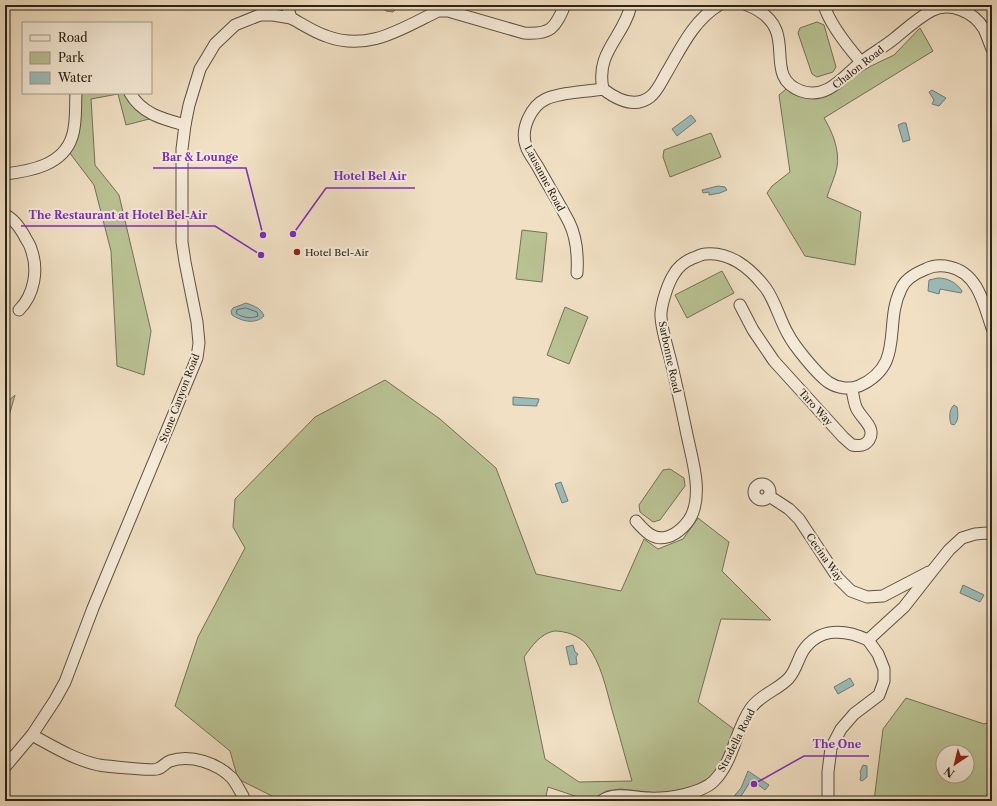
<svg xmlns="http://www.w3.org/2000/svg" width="997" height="806" viewBox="0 0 997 806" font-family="'Libre Caslon Text',serif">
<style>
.green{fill:#b9c294;stroke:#727255;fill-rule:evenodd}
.water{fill:#9cbcba;stroke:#6f7e78}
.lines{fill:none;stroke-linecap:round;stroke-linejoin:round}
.shore{stroke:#646f68;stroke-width:1}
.minor-casing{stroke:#5c5242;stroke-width:13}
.minor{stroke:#f6ebd9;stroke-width:11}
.poi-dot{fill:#8f2418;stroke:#f6ebd9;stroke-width:1.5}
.labels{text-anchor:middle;stroke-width:4;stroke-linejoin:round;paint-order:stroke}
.street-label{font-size:10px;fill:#2b2216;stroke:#f6ebd9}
.poi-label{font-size:10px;fill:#2b2216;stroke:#f6ebd9;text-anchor:start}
.leader{fill:none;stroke:#7b2cbf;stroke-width:1.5}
.callout-dot{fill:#7b2cbf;stroke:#f6ebd9;stroke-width:1.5}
.callout-label{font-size:11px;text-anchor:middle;font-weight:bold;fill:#7b2cbf;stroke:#f6ebd9;stroke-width:4;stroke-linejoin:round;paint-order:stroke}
</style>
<rect width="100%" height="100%" fill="#f1e0c4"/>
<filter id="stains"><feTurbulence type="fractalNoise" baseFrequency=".005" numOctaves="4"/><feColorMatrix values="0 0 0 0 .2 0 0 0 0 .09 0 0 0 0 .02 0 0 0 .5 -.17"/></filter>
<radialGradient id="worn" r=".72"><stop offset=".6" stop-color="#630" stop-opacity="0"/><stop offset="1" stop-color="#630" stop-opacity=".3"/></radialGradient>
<g class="green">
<path d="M379 5H399L393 12 386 11Z"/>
<path d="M817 22 824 25 836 67 833 72 817 77 812 74 798 33 800 28Z"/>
<path d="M920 28 933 51 824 118C832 131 840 150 837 167 835 177 830 187 827 197L861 212 855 265 805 256 767 193 772 186 790 172 779 95 791 85 827 95 838 89 851 78 871 66 894 55Z"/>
<path d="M76 93H130L157 117 126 125 118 94 91 99 95 165 119 195 151 331 144 375 117 366 111 251 94 185 66 148Z"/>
<path d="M711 133 721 157 670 177 663 157 664 150Z"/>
<path d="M522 230 547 233 542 282 516 279Z"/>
<path d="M722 271 734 293 687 318 675 295Z"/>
<path d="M565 307 588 317 569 364 547 355Z"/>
<path d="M385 380 440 419 496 468 536 574 621 591 644 539 658 549 683 539 698 518 729 542 722 571 771 620 721 619 698 702 739 733 730 754 725 753 718 769 711 777 694 786 667 794 620 789 606 791 590 801 548 787 545 801H282L238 779 230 751 175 706 198 637 245 548 233 527 235 499 315 417ZM554 631C565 631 579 635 587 645 601 663 606 688 612 710 619 733 625 757 632 781L579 782 545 759 524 657C532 646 540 634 554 631Z"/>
<path d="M15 395 5 430V404Z"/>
<path d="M670 469 684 478 685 486 660 520 653 522 640 512 639 505 663 470Z"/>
<path d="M906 698 984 724 992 721V801H874L883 729ZM943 752H967V776H943Z"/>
</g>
<g class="water">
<path d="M932 90 946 98 939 106 932 104 934 100 929 92Z"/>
<path d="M691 115 696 121 677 136 672 129Z"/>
<path d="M903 123H906L910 140 903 142 898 125Z"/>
<path d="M718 186 725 187 727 190 720 193 709 195V192L703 193 702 190Z"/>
<path d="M938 278C947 278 956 282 962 291L961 293 940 289 939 294 928 291 929 280Z"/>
<path d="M246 303C254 306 261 308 264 316 255 325 241 321 232 315L231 311 233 308Z"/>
<path d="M513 397 539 399 538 403H537V406L513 405Z"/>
<path d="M954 405 957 407C958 413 959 421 954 425L951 424C949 417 949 410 954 405Z"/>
<path d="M561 482 568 501 562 503 555 484Z"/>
<path d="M963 585 984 595 980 602 960 593Z"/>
<path d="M573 645 575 652 578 654 576 657 577 664 570 665 566 647Z"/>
<path d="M850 678 854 685 838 694 834 687Z"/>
<path d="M863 765 867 766V777L862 781 860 780 861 775 860 772Z"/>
<path d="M748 771 769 785 765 790 756 783 754 785 750 782 738 801H730L741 788Z"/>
</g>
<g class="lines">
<path class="shore" d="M246 308 257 312 258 316C251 319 243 318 236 313L237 310Z"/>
<g class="minor-casing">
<g id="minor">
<path d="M631 5C624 37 595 52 603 89 616 99 634 109 650 97 658 91 662 80 667 72 681 48 694 20 719 5"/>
<path d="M747 5C760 10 771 18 776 30 785 52 771 80 801 91 827 100 843 77 860 63 871 54 884 47 895 38 906 29 918 18 931 11 950 1 974 12 984 29 987 35 989 42 992 49"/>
<path d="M824 5C829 23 849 48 861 62"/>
<path d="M260 15H273L291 18 287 5"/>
<path d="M291 18C302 24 314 32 326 36 368 52 401 29 438 11H448L524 33C551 35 555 28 565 5"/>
<path d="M130 93C142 114 163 119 185 125"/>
<path d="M5 174C31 171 63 165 72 137 77 123 75 107 76 93"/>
<path d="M5 215C14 219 19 227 24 235 26 240 30 244 31 249 39 270 34 295 19 310"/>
<path d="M577 273C578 256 577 238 569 222 559 203 548 185 538 167 534 160 528 153 526 146 520 129 531 106 546 99 561 92 586 92 603 89"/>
<path d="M740 305 753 330 774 361 843 437 852 445C859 446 865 446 869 440 877 427 860 418 856 407 854 402 853 395 852 389"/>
<circle cx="762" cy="492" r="8"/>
<path d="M769 496 789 509 799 519 838 578 851 591 867 597 883 596 929 572"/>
<path d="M636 521C644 530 653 541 667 537 678 534 689 523 693 512 702 487 691 456 686 430 681 406 676 382 670 358 667 346 660 324 661 313 662 302 668 283 674 274 678 267 686 261 693 258 697 257 701 254 705 254 729 251 750 268 764 286 774 297 780 321 788 334 794 346 817 374 828 382 837 388 849 390 859 386 906 365 883 325 901 289 905 279 916 273 926 269 934 265 941 265 950 267 978 273 984 305 992 328"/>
<path d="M32 735C54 747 75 760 99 765 105 766 153 771 157 769 162 768 165 763 170 761 191 754 217 763 232 778 236 783 240 791 243 796"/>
<path d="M5 767 32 735 55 700 65 682 93 608 197 358 199 343 197 322 185 262 182 242V149L185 125 189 105 200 69 215 44 235 25 260 15 269 5"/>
<path d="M601 801C616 792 631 797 648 798 666 799 701 794 714 781 734 761 735 730 751 708 761 694 778 690 789 678 796 670 798 659 803 651 819 627 845 629 868 640L904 607 933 570 949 550 962 538 975 534 987 533 992 535"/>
<path d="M827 801 828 798V772L831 748 841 729 854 714 879 695 884 681V669L878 654 868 640"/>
</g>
</g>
<use href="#minor" class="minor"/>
</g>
<circle class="poi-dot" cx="297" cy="252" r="4"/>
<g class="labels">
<g class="street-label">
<text transform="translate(858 67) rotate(-38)" y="4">Chalon Road</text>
<text transform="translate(545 178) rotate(62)" y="4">Lausanne Road</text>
<text transform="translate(670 357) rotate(78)" y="4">Sarbonne Road</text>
<text transform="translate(179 398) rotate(-69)" y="4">Stone Canyon Road</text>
<text transform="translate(816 407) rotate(48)" y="4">Taro Way</text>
<text transform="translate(825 557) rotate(55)" y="4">Cecina Way</text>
<text transform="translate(736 740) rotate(-63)" y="4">Stradella Road</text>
</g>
<g class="poi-label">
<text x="305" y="256">Hotel Bel-Air</text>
</g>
</g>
<path class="leader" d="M263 235L246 168H153M293 234L326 188H415M261 255L215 226H21M754 784L804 756H869"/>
<g class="callout-dot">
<circle cx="263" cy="235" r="4"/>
<circle cx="293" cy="234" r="4"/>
<circle cx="261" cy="255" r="4"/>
<circle cx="754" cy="784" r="4"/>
</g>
<g class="callout-label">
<text x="200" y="161">Bar &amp; Lounge</text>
<text x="370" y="180">Hotel Bel Air</text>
<text x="118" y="219">The Restaurant at Hotel Bel-Air</text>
<text x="837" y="748">The One</text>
</g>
<rect width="997" height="806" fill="none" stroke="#f1e0c4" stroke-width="20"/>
<rect x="6" y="6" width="985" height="794" fill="none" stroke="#2b2216" stroke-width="2"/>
<rect x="10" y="10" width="977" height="786" fill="none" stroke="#2b2216"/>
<rect x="22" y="22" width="130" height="72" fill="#f6ebd9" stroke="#a59b8b"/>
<rect x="30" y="35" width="20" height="6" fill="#f6ebd9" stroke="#a59b8b"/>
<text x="58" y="42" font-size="12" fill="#2b2216">Road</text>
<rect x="30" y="52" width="20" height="12" fill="#b9c294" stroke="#a59b8b"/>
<text x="58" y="62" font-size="12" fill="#2b2216">Park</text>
<rect x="30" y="72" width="20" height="12" fill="#9cbcba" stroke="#a59b8b"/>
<text x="58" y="82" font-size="12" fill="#2b2216">Water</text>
<g transform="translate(955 764) rotate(215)"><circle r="19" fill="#f6ebd9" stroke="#a59b8b"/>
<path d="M0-3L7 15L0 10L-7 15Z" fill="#8f2418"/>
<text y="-6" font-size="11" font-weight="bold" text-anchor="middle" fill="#2b2216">N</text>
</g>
<rect width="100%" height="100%" filter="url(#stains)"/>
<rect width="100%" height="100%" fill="url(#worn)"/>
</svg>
